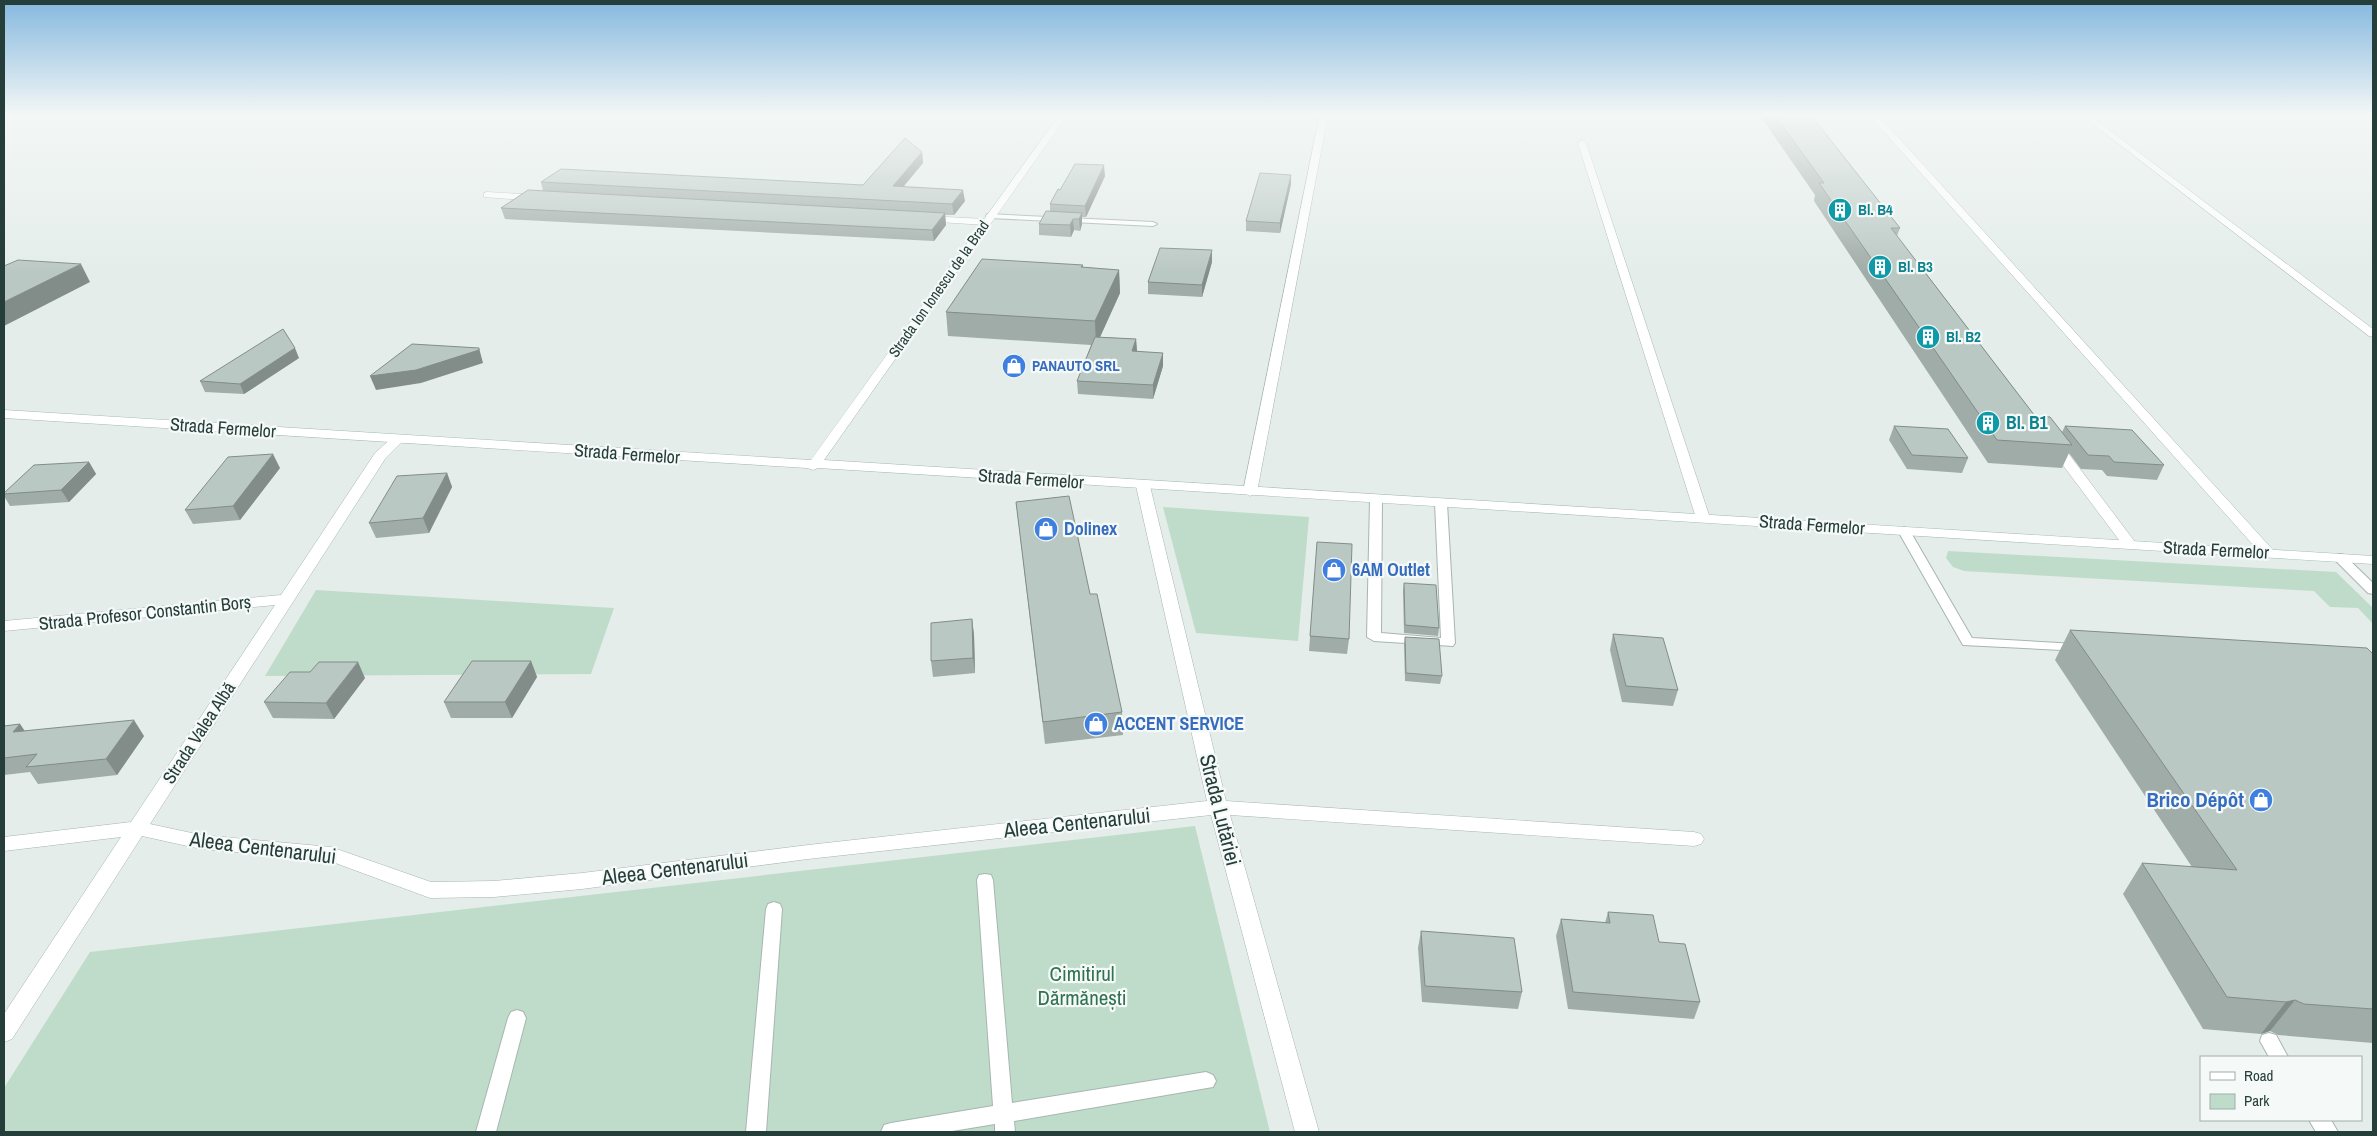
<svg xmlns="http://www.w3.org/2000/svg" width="2377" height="1136" viewBox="0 0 2377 1136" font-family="'Archivo Narrow',sans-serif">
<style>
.green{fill:#bfdcca}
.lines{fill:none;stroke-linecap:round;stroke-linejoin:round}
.lane-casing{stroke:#a7b5b1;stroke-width:2}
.street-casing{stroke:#a7b5b1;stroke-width:1}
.secondary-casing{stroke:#a3b8b3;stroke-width:1}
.lane{fill:#fff;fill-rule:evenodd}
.street{fill:#fff;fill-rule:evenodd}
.secondary{fill:#fff;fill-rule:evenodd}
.wall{fill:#a0aca8}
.shaded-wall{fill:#828c88}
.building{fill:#bac8c3;stroke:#828c88}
.labels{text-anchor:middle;stroke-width:4.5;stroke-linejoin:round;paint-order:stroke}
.far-culture-label{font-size:15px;font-weight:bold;fill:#0d838f;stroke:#f5f9f8;text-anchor:start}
.far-street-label{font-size:15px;fill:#253e39;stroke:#f5f9f8}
.far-shop-label{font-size:15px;font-weight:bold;fill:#366cbe;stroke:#f5f9f8;text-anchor:start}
.culture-label{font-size:18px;font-weight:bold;fill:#0d838f;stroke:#f5f9f8;text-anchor:start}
.street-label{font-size:18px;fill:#253e39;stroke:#f5f9f8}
.shop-label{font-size:18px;font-weight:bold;fill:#366cbe;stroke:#f5f9f8;text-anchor:start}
.near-shop-label{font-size:21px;font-weight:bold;fill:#366cbe;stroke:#f5f9f8;text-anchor:end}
.near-street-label{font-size:21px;fill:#253e39;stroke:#f5f9f8}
.near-park-label{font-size:21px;fill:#317251;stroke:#f5f9f8}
</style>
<rect width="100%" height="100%" fill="#e4edea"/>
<g class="green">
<path d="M1163 507 1309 517 1298 641 1196 633Z"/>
<path d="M1948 551 2336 572 2373 608V624L2358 608 2330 607 2314 591 1964 571 1953 567 1946 558Z"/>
<path d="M316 590 614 608 591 674 265 676Z"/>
<path d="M1195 826 1270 1132H4V1088L90 952Z"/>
</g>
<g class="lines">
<g class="lane-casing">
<g id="lane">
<path d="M987 214 1153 222 1157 224 1153 226 990 218 986 216Z"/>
<path d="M1376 497 1382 500 1381 633 1441 638 1435 503 1441 500 1447 503 1455 643 1453 646 1374 641 1367 637 1370 500Z"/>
<path d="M1904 527 1910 531 1972 638 2076 644 2083 648 2081 651 1963 645 1898 531Z"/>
<path d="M2340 554 2344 555 2373 583V594L2368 593 2336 561 2334 558 2336 555Z"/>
<path d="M985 874 991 875 993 880 1012 1103 1206 1072 1213 1075 1216 1081 1213 1087 1014 1121 1015 1132H995V1124L946 1132H881L884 1125 891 1123 993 1106 977 880 979 875Z"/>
<path d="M774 902 780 904 782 909 766 1132H746L766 909 768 904Z"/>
<path d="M517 1010 523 1012 526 1018 496 1132H476L508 1018 511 1012Z"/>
<path d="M2269 1033 2276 1035 2288 1057H2269L2260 1041 2262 1035Z"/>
<path d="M2309 1120H2331L2338 1132H2316Z"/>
</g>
</g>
<g class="street-casing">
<g id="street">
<path d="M1320 114H1328L1257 492 1250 496 1243 492Z"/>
<path d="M1871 114H1877L2273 550 2275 553 2273 556H2263L1871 117Z"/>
<path d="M2080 114H2088L2373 329V337L2369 336Z"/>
<path d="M1582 140 1586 143 1710 518 1708 521H1698L1696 518 1578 143Z"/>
<path d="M487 192 538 195 543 198 538 201 484 197V193Z"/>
<path d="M926 216 986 219 991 222 986 225 923 221V217Z"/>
<path d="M399 435 405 439 385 459 150 824 201 835 331 847 431 882 494 881 582 873 808 845 1207 801 1136 486 1143 482 1150 486 1226 801 1694 832 1701 834 1704 839 1701 844 1694 846 1230 815 1319 1132H1295L1211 815 808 859 582 889 494 897 430 898 330 861 201 849 142 836 12 1039 4 1042V1014L121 837 4 851V837L131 822 275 605 4 631V621L281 595 375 453 394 436Z"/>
<path d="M2054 440 2059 441 2135 542 2137 545 2135 548H2125L2047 444Z"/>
</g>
</g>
<g class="secondary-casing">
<path id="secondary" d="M1060 114H1068L824 460 2373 556V564L818 468 813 470 807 468 4 418V410L811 460Z"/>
</g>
<use href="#lane" class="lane"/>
<use href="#street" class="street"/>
<use href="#secondary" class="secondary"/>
</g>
<g class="wall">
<path d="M1759 114H1810L1900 228 1897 236 2035 416 2062 432 2065 426 2164 465 2157 480 2107 476 2102 470 2081 469 2069 453 2062 468 1988 463 1814 201 1815 195Z"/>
<path d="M922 152 923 163 903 187 965 201 954 215H945L946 225 934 241 505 219 501 208 543 191 541 182 863 185Z"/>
<path d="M1105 176 1086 217H1082V224L1080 231 1074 230 1071 237 1039 235V224L1050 211V204L1060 190Z"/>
<path d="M1291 184 1280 233 1246 231V221Z"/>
<path d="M1212 262 1202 297 1148 294V282Z"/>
<path d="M1083 265V267L1119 270 1120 293 1100 337 1136 339 1137 351 1163 366 1153 399 1078 394 1077 381 1091 345 948 336 946 312Z"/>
<path d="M299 358 244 394 205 392 200 381Z"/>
<path d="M1894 426 1968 458 1962 473 1907 469 1889 440Z"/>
<path d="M89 462 96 474 69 502 10 506 4 496V493Z"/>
<path d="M280 468 240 520 193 524 185 510Z"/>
<path d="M447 473 452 487 429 533 376 538 369 523Z"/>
<path d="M1016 502 1090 594 1122 712 1123 735 1045 744Z"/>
<path d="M1317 542 1349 639 1347 654 1309 651Z"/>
<path d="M1404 583 1439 628 1438 636 1404 633 1403 590Z"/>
<path d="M972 619 974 635 975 673 933 677 931 661Z"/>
<path d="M2070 630 2373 654V1043L2278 1035 2270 1031 2261 1034 2203 1029 2123 894 2142 863 2192 867 2055 660Z"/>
<path d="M1613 634 1678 690 1673 706 1622 702 1610 650Z"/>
<path d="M1405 637 1442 676 1440 684 1405 681 1404 645Z"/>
<path d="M531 661 537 677 512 718H451L444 702Z"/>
<path d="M365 678 334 719 273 718 264 702Z"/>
<path d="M20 724 24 731 144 736 117 775 38 784 30 772 4 775V726Z"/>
<path d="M1608 912 1659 942 1700 1002 1694 1019 1568 1009 1556 936 1561 919 1605 923Z"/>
<path d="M1421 931 1522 992 1518 1009 1422 1002 1418 948Z"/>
</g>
<g class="shaded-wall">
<path d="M922 152 923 163 894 198 893 186Z"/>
<path d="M1104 165 1105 176 1086 217 1085 206Z"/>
<path d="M1291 175V184L1280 233V223Z"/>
<path d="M963 190 965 201 954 215 952 204Z"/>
<path d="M945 213 946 225 934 241 932 230Z"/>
<path d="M1082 213V224L1080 231 1079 219Z"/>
<path d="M1073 219 1074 230 1071 237 1070 225Z"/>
<path d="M1212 250V262L1202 297V285Z"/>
<path d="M81 264 90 282 4 326V302Z"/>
<path d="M1119 270 1120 293 1096 346 1095 321Z"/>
<path d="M1136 339 1137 352 1132 351Z"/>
<path d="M295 348 299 358 244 394 240 384Z"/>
<path d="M479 348 483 363 421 383 376 390 370 376Z"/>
<path d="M1163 353V366L1153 399V385Z"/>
<path d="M273 454 280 468 240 520 233 506Z"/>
<path d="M89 462 96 474 69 502 61 490Z"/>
<path d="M447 473 452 487 429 533 423 518Z"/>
<path d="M972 619 974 635 975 673 973 658Z"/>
<path d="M531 661 537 677 512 718 505 702Z"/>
<path d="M358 662 365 678 334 719 326 703Z"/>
<path d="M134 720 144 736 117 775 106 759Z"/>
<path d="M20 724 31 740 13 732Z"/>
<path d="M2295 1000 2270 1031 2261 1034 2286 1002Z"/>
</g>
<g class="building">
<path d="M1774 114H1810L1900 228H1891L2035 416 2050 417 2072 445 1997 440 1819 183H1824Z"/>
<path d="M905 138 922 152 893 186 963 190 952 204 541 182 561 169 863 185Z"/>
<path d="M1075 164 1104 165 1085 206 1050 204 1058 189 1060 190Z"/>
<path d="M1260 173 1291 175 1280 223 1246 221Z"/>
<path d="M528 190 945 213 932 230 501 208Z"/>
<path d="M1046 211 1082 213 1079 219H1073L1070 225 1039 224Z"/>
<path d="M1160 248 1212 250 1202 285 1148 282Z"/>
<path d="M982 259 1083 265 1081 267 1119 270 1095 321 946 312Z"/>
<path d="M18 260 81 264 4 302V266Z"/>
<path d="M283 329 295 348 240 384 200 381Z"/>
<path d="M1095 337 1136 339 1132 351 1163 353 1153 385 1077 381Z"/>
<path d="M412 344 479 348V350L416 370 370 376Z"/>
<path d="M1894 426 1948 429 1968 458 1912 455Z"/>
<path d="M2065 426 2132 430 2164 465 2114 462 2109 456 2088 455Z"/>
<path d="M273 454 233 506 185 510 228 457Z"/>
<path d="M89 462 61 490 4 494V493L34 465Z"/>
<path d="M447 473 423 518 369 523 397 476Z"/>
<path d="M1069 496 1090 594H1097L1122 712 1043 722 1016 502Z"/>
<path d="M1317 542 1352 544 1349 639 1310 636Z"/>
<path d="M1404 583 1436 585 1439 628 1405 625Z"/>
<path d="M972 619 973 658 931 661V623Z"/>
<path d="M2070 630 2367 648 2373 654V1009L2304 1004 2295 1000 2286 1002 2227 997 2142 863 2237 870Z"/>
<path d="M1613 634 1663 638 1678 690 1626 686Z"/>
<path d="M1405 637 1439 639 1442 676 1406 673Z"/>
<path d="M472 661H531L505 702H444Z"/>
<path d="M319 662H358L326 703 264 702 290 672H310Z"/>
<path d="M134 720 106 759 26 767 37 754 4 758V726L20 724 13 732Z"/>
<path d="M1608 912 1653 915 1659 942 1685 944 1700 1002 1573 992 1561 919 1610 923Z"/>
<path d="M1421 931 1514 938 1522 992 1425 986Z"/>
</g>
<linearGradient id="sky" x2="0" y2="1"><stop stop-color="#85b8de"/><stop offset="0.42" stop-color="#f3f7f6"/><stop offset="1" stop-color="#f3f7f6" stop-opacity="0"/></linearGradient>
<rect width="2377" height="273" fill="url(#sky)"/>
<defs>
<g id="building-disc" transform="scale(1.25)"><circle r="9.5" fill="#0f9aa8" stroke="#f5f9f8"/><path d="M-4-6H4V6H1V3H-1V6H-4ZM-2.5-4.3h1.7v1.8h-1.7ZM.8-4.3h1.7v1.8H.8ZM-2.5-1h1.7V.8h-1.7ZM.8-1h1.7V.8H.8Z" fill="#fff"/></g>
<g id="shop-disc" transform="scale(1.25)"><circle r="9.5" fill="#3f7fe0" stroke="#f5f9f8"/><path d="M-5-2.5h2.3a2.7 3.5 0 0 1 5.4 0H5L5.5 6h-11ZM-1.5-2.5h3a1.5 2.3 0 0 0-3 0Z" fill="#fff"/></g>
</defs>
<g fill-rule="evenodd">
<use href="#building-disc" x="1840" y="210"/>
<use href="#building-disc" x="1880" y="267"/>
<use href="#building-disc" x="1928" y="337"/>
<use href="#shop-disc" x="1014" y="366"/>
<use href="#building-disc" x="1988" y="423"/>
<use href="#shop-disc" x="1046" y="529"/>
<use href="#shop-disc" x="1334" y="570"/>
<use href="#shop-disc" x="1096" y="724"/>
<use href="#shop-disc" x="2261" y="800"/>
</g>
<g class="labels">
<g class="far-culture-label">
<text x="1858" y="215">Bl. B4</text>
<text x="1898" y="272">Bl. B3</text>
<text x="1946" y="342">Bl. B2</text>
</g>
<g class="far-street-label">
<text transform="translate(939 289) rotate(-55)" y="5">Strada Ion Ionescu de la Brad</text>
</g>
<g class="far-shop-label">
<text x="1032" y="371">PANAUTO SRL</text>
</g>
<g class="culture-label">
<text x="2006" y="429">Bl. B1</text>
</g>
<g class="street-label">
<text transform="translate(223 428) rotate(4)" y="6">Strada Fermelor</text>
<text transform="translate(627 454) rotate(4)" y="6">Strada Fermelor</text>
<text transform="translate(1031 479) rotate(4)" y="6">Strada Fermelor</text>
<text transform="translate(1812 525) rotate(4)" y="6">Strada Fermelor</text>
<text transform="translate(2216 550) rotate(3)" y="6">Strada Fermelor</text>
<text transform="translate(145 613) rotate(-6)" y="6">Strada Profesor Constantin Borș</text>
<text transform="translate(199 733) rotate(-57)" y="6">Strada Valea Albă</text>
</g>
<g class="shop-label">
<text x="1064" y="535">Dolinex</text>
<text x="1352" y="576">6AM Outlet</text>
<text x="1114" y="730">ACCENT SERVICE</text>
</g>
<g class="near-shop-label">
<text x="2244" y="807">Brico Dépôt</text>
</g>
<g class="near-street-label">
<text transform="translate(1220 810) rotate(76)" y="7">Strada Lutăriei</text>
<text transform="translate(1077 823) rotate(-6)" y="7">Aleea Centenarului</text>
<text transform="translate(263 848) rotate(7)" y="7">Aleea Centenarului</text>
<text transform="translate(675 869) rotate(-7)" y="7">Aleea Centenarului</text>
</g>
<g class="near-park-label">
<text x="1082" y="981">Cimitirul<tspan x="1082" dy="24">Dărmănești</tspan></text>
</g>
</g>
<rect width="2377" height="1136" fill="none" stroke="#253e39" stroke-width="10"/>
<rect x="2200" y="1056" width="162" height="65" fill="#f5f9f8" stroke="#a2aeac"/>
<rect x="2210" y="1072" width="25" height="8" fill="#ffffff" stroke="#a2aeac"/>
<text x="2244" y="1081" font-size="15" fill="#253e39">Road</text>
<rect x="2210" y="1094" width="25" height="15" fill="#bfdcca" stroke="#a2aeac"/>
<text x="2244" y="1106" font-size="15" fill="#253e39">Park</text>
</svg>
